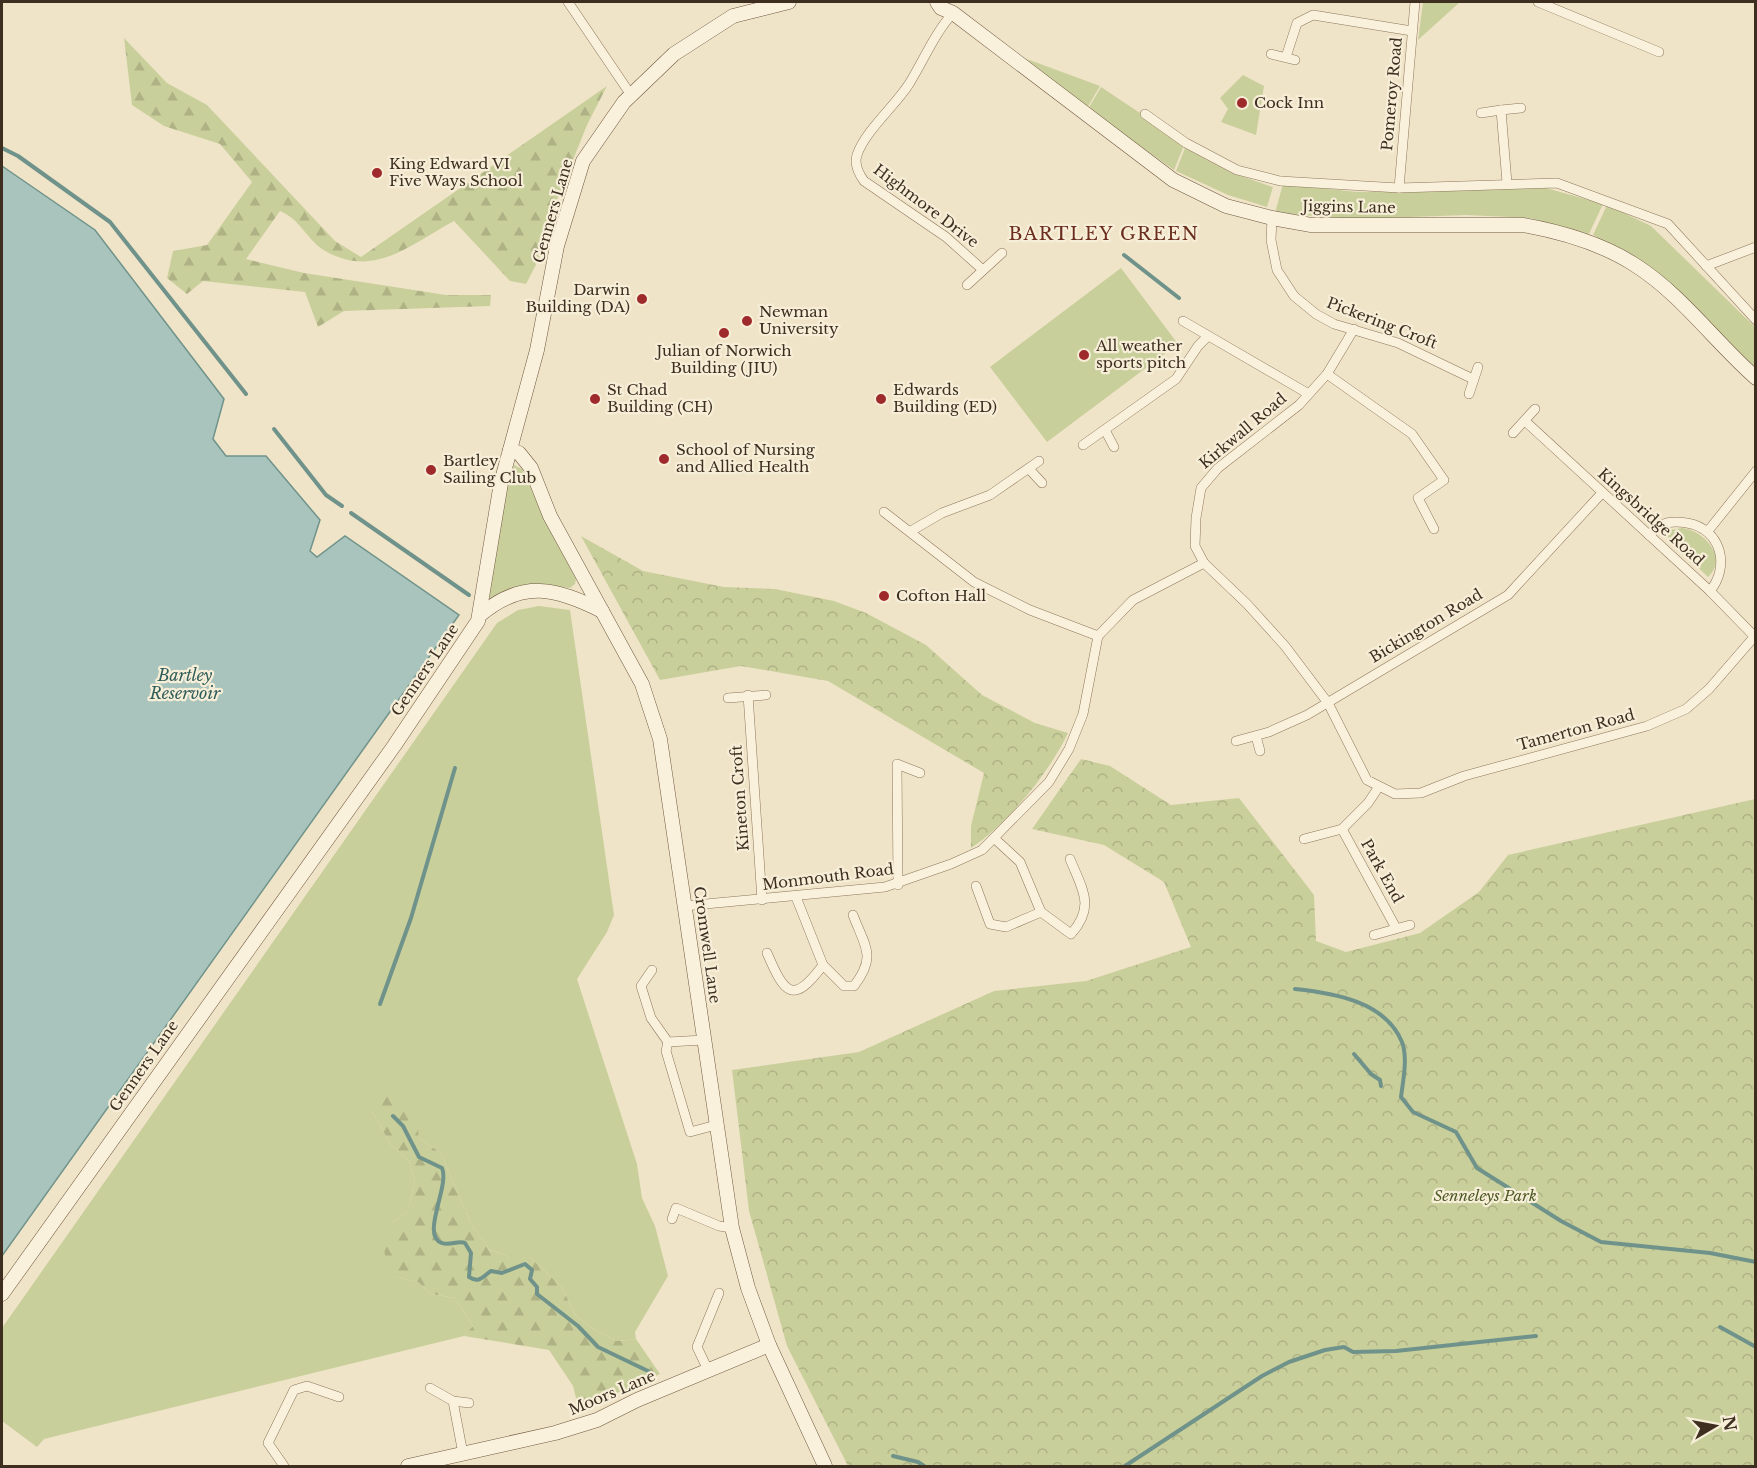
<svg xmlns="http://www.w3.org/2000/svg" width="1757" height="1468" viewBox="0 0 1757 1468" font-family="'Libre Baskerville',serif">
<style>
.grass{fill:#c9cf9b}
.forest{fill:url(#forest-firs)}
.park{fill:url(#park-crowns)}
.water{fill:#a9c4bc;stroke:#6f938a;stroke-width:1.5}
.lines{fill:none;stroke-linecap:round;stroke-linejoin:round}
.stream{stroke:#6f938a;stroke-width:4}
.street-casing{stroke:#8d765c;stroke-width:10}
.secondary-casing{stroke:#6f573f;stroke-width:15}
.street{stroke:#faf1dc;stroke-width:9}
.secondary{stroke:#faf1dc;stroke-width:14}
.poi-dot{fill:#9e2a2b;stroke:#f7eed8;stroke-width:2}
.labels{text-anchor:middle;stroke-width:4.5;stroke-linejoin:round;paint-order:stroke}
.street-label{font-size:15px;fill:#3d2e20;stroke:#f7eed8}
.poi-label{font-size:15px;fill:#3d2e20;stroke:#f7eed8;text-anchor:start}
.park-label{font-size:15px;font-style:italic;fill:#4d5a26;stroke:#f7eed8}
.water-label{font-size:16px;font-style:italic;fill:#2f5d5a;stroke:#f7eed8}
.quarter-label{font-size:18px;letter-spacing:1.5px;fill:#6b2e1e;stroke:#f7eed8}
</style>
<defs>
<pattern id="forest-firs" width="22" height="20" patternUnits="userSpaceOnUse" patternTransform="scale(1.5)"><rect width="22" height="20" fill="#c9cf9b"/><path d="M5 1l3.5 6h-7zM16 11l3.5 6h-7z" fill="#aeb285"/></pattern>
<pattern id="park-crowns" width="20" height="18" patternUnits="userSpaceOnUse" patternTransform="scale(1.5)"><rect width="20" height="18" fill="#c9cf9b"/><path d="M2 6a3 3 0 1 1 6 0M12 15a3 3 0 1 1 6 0" fill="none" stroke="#aeb285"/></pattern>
</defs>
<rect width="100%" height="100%" fill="#f0e4c8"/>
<g class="grass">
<path d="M1423 2H1460L1418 40Z"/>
<path d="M1024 58 1100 86 1087 108Z"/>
<path d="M1243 75 1264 86 1256 135 1221 122 1228 109 1220 98Z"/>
<path d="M1101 87 1185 143 1174 170 1088 109Z"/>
<path d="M1185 148 1232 173 1273 187 1267 207 1228 195 1176 171Z"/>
<path d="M1283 184 1357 192 1546 188 1603 204 1589 234 1530 218 1466 215 1356 219 1275 213Z"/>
<path d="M1607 205 1651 226 1755 327V369L1640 261 1593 235Z"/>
<path d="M1121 268 1178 344 1047 442 990 367Z"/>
<path d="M514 465 522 469 548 527 576 579 575 584 570 588 539 584 487 598 507 481Z"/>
<path d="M1682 528C1703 530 1729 557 1708 577L1665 535 1670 530Z"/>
<path d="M539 606 570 610 614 915 607 932 577 979 637 1164 642 1198 655 1226 668 1276 635 1332 636 1339 617 1341 595 1330 575 1315 562 1287 530 1257H509L489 1249 471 1224 441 1153 419 1138 415 1110 372 1111 391 1145 409 1161 415 1181 408 1211 393 1222 395 1277 418 1282 431 1294 455 1298 473 1326 464 1336 44 1439 37 1447 2 1421V1328L497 623 518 610Z"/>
</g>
<g class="forest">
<path d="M124 38 167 83 207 105 335 241 361 257 607 86 587 125 556 202 541 255 526 284 510 281 454 221C411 244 375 279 325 251 307 240 300 219 280 211L246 259 304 273 446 295H491L490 306 344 311 318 327 305 292 203 281 187 294 167 278 173 251 207 245 252 182 220 144 164 126 132 105Z"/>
<path d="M380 1087 416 1110 419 1138 441 1153 471 1224 489 1249 509 1257H530L562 1287 575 1315 595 1330 617 1341 636 1339 660 1374 599 1401 578 1406 573 1386 549 1350 464 1336 473 1326 455 1298 431 1294 418 1282 395 1277 387 1267 384 1249 393 1222 408 1211 415 1181 409 1161 391 1145 372 1111 371 1098Z"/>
</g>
<g class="park">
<path d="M581 536 643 571 724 587 775 589 834 601 866 613 926 645 982 695 1035 723 1068 733C1049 773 1008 823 971 848V826L984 773 828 681 741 666 660 680Z"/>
<path d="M1081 759 1110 766 1171 805 1239 798 1314 895 1316 941 1346 952 1420 933 1479 892 1508 855 1755 799V1466H848L787 1346 749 1211 732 1070 859 1052 994 991 1086 981 1191 947 1164 882 1104 845 1032 829Z"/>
</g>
<path class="water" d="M2 166 95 230 224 399 213 439 226 456H266L320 520 310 551 317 557 345 536 459 615 2 1256Z"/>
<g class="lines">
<g class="stream">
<path d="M2 148 18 156 110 222 246 394"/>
<path d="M1124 255 1179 298"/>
<path d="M274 429 326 495 342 506"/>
<path d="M351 513 469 595"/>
<path d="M1295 989C1333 993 1385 1001 1402 1042 1408 1058 1403 1081 1401 1097L1413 1112 1456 1132 1477 1168 1561 1221 1601 1242 1710 1253 1756 1262"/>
<path d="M380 1004 411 918 455 768"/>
<path d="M1354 1054 1371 1074 1380 1080 1381 1086"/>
<path d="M393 1116 403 1126 419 1157 442 1168C450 1186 420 1236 442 1243 450 1246 458 1240 465 1243L471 1253 469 1277C480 1284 483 1276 491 1271L502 1273 525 1264 532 1270 530 1279 537 1287V1294L578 1326 598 1347 648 1371"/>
<path d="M1720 1327 1756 1347"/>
<path d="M893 1456 918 1462 924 1466"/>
<path d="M1125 1466 1262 1376 1289 1362 1325 1350 1344 1347 1353 1352 1396 1351 1536 1336"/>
</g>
<g class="street-casing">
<g id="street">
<path d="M568 2 631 95"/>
<path d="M1538 2 1659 52"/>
<path d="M953 13C934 34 924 60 909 84 895 106 865 131 857 155 854 164 859 174 864 181L946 237 983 270"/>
<path d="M1271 54 1295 60"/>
<path d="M1286 57 1297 23 1313 15 1412 31"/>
<path d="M1481 113 1501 110"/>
<path d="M1145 114 1186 143 1237 170 1280 181 1399 188 1557 183 1668 224 1756 320"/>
<path d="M1507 183 1501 110 1521 108"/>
<path d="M1399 188 1415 2"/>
<path d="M1272 218 1271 240 1277 270 1294 296 1316 314 1334 324 1398 343 1473 379"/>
<path d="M1706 266 1756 247"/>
<path d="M967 285 1002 253"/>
<path d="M1183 321 1307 393"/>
<path d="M1354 329 1327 374 1299 405 1218 468 1201 488 1196 518 1195 546 1204 563 1247 604 1285 646 1328 703 1367 780 1395 794 1421 793 1464 776 1647 726 1686 709 1709 689 1754 637"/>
<path d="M1327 374 1412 434 1444 480 1418 498 1434 529"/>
<path d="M1469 394 1478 367"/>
<path d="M1525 421 1710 591 1756 638"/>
<path d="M1105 430 1114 447"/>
<path d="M1513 433 1535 409"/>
<path d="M1083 445 1176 379 1198 346 1207 337"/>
<path d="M1030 470 1042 483"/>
<path d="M884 512 974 582 1030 610 1098 636"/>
<path d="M911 531 942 513 990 495 1039 461"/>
<path d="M1708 531 1756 471"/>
<path d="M1649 535C1653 531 1659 526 1664 524 1671 521 1680 522 1687 523 1722 529 1730 567 1710 591"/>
<path d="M748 695 762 900"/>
<path d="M728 698 766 695"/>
<path d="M1256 736 1260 751"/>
<path d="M1236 741 1269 732 1307 715 1508 595 1602 493"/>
<path d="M1342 829 1396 928"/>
<path d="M995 839 1020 862 1041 912"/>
<path d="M1304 839 1342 829 1368 803 1378 788"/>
<path d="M898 885 897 764 920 773"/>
<path d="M976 886 990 924 1006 927 1041 912 1071 934C1096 906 1082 889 1070 859"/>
<path d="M796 897 823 965"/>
<path d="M684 906 885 887 951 864 982 850 1049 782 1069 749 1083 714 1098 636 1133 600 1204 563"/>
<path d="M1374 935 1410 925"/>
<path d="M767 953C784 992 792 1007 823 965L844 986H854C877 956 865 947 853 915"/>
<path d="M652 970 641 986 651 1018 668 1042"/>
<path d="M704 1040 668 1042 666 1051 690 1132 716 1125"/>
<path d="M672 1219 676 1208 719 1226 732 1228"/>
<path d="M708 1370 697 1347 719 1293"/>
<path d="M430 1388 453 1401 469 1403"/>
<path d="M453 1401 463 1454"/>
<path d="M284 1466 268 1443 294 1390 307 1386 339 1397"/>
</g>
</g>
<g class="secondary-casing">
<g id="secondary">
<path d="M937 2 941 8 953 13 1173 180 1226 206 1272 218 1311 225H1523C1562 232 1601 243 1635 265 1681 294 1715 342 1756 378"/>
<path d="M510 450 519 453 531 468 550 516 642 684 660 739 732 1228 748 1288 769 1345 825 1466"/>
<path d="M480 615C523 579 556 588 602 611"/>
<path d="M2 1294 394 746 478 621 501 483 537 350 557 246 583 161 624 102 674 54 733 16 789 2"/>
<path d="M408 1466 555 1433 597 1420 637 1400 769 1345"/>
</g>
</g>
<use href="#street" class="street"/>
<use href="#secondary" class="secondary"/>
</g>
<g class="poi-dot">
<circle cx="1242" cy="103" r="6"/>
<circle cx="377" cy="173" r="6"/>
<circle cx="642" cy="299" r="6"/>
<circle cx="747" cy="321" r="6"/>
<circle cx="724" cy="333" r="6"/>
<circle cx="1084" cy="355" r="6"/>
<circle cx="595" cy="399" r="6"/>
<circle cx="881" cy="399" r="6"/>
<circle cx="664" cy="459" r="6"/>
<circle cx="431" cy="470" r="6"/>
<circle cx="884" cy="596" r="6"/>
</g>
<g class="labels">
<g class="street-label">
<text transform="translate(1392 94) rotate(-85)" y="5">Pomeroy Road</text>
<text transform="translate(926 206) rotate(37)" y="5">Highmore Drive</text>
<text transform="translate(1349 207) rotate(1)" y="5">Jiggins Lane</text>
<text transform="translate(553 211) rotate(-74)" y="5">Genners Lane</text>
<text transform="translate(1382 323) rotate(21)" y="5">Pickering Croft</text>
<text transform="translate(1243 431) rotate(-40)" y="5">Kirkwall Road</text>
<text transform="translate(1651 517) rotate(42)" y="5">Kingsbridge Road</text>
<text transform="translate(1426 626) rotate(-31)" y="5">Bickington Road</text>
<text transform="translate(425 670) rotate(-56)" y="5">Genners Lane</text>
<text transform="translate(1576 730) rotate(-15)" y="5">Tamerton Road</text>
<text transform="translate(740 798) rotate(-94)" y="5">Kineton Croft</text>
<text transform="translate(1382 871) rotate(61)" y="5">Park End</text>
<text transform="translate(828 877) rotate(-7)" y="5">Monmouth Road</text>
<text transform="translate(707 945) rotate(82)" y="5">Cromwell Lane</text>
<text transform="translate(144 1066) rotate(-55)" y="5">Genners Lane</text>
<text transform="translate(612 1393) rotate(-23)" y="5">Moors Lane</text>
</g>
<g class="poi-label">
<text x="1254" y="108">Cock Inn</text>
<text x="389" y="169">King Edward VI<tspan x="389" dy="17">Five Ways School</tspan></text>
<text x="630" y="295" text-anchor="end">Darwin<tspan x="630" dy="17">Building (DA)</tspan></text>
<text x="759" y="317">Newman<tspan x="759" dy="17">University</tspan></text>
<text x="1096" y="351">All weather<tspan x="1096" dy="17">sports pitch</tspan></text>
<text x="724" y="356" text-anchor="middle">Julian of Norwich<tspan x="724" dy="17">Building (JIU)</tspan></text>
<text x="607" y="395">St Chad<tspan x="607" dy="17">Building (CH)</tspan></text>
<text x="893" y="395">Edwards<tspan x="893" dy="17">Building (ED)</tspan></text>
<text x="676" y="455">School of Nursing<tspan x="676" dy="17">and Allied Health</tspan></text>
<text x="443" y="466">Bartley<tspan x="443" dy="17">Sailing Club</tspan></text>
<text x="896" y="601">Cofton Hall</text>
</g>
<g class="park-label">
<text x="1485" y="1201">Senneleys Park</text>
</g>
<g class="water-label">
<text x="185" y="681">Bartley<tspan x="185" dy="18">Reservoir</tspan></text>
</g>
<g class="quarter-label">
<text x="1104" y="240">BARTLEY GREEN</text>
</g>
</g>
<rect width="1757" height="1468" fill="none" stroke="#3d2e20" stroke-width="6"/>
<g transform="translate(1715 1426) rotate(80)" stroke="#f7eed8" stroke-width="4.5" paint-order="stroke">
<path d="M0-4.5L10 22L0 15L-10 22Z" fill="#3d2e20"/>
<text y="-9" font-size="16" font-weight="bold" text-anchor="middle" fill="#3d2e20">N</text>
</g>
</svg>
